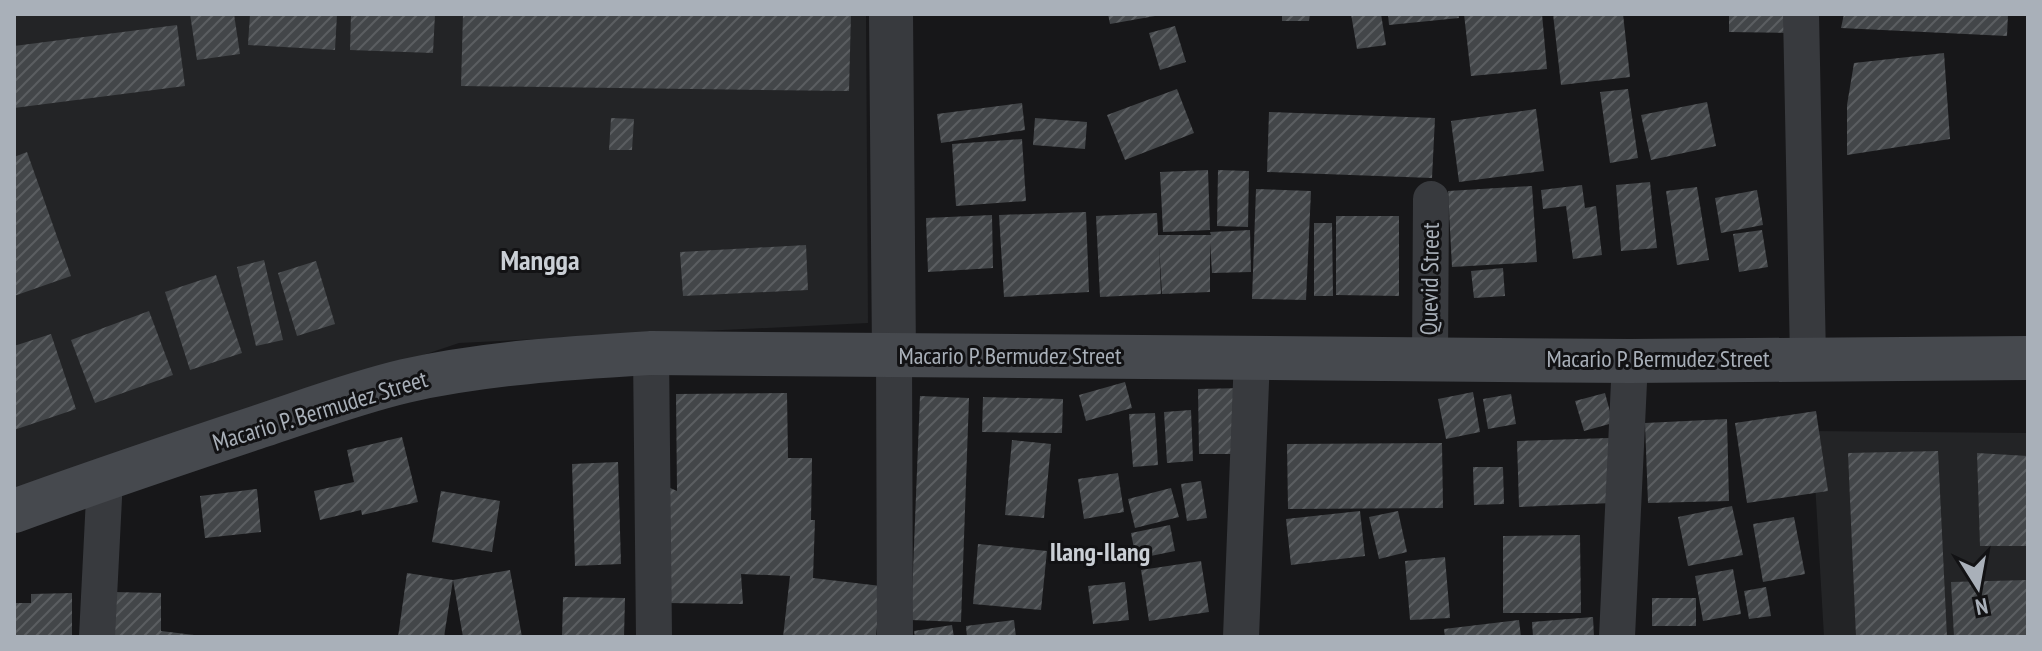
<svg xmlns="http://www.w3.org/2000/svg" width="2042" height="651" viewBox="0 0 2042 651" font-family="'PT Sans Narrow',sans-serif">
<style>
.built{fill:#232426}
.building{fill:url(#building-hatch)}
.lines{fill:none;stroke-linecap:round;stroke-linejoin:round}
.minor{stroke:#383a3e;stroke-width:36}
.tertiary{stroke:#383a3e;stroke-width:44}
.secondary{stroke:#46494e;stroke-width:44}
.labels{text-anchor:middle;stroke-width:6;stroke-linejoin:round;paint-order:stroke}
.street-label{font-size:24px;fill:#a9b0b9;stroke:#121214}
.neighbourhood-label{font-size:26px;font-weight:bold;fill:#cacfd5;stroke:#121214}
.quarter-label{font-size:28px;font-weight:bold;fill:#cacfd5;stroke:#121214}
</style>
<defs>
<pattern id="building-hatch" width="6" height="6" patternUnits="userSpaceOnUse" patternTransform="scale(2)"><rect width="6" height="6" fill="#434649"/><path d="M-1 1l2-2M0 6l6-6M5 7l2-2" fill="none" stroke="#5b5e61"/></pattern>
</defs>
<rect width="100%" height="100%" fill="#171719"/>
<g class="built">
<path d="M14 14H866L868 323 459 343 14 493Z"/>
<path d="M1812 431 2028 433V637H1824Z"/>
</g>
<g class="building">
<path d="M190 14H234L240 54 197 60Z"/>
<path d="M250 14H337L335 50 248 45Z"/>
<path d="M351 14H435L433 53 350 50Z"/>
<path d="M463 14H851L849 91 461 86Z"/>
<path d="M1108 14H1155V16L1110 24Z"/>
<path d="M1282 14H1310L1309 21H1282Z"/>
<path d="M1351 14H1381L1386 45 1357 49Z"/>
<path d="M1388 14H1458L1459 18 1389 25Z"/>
<path d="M1464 14H1542L1547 69 1471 76Z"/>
<path d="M1553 14H1623L1630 77 1561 85Z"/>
<path d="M1729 14H1792L1791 33 1729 32Z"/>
<path d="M1844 14H2008L2007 36 1841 28Z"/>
<path d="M177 25 185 86 14 108V46Z"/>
<path d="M1175 26 1186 62 1160 70 1149 33Z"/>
<path d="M1944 53 1950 139 1847 155V105L1854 63Z"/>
<path d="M1177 89 1194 133 1125 160 1107 115Z"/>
<path d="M1628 89 1638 158 1610 163 1600 92Z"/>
<path d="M1707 102 1716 146 1651 160 1641 115Z"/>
<path d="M1022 103 1025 130 941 143 937 114Z"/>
<path d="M1536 109 1544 171 1459 182 1451 121Z"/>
<path d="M1269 112 1435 118 1432 178 1267 172Z"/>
<path d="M611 118 634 119 632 150H609Z"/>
<path d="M1035 118 1087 122 1085 149 1033 145Z"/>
<path d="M1022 139 1026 201 956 206 952 144Z"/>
<path d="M27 152 71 276 14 296V157Z"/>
<path d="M1208 170 1210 230 1163 232 1160 172Z"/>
<path d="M1218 170 1249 171 1248 227 1217 226Z"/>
<path d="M1650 182 1657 248 1621 251 1616 185Z"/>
<path d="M1582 185 1585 208 1596 206 1602 255 1573 259 1566 206 1543 209 1541 190Z"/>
<path d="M1532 186 1537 262 1452 267 1448 191Z"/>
<path d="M1697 187 1709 260 1677 265 1666 191Z"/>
<path d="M1256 189 1311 191 1306 300 1252 299Z"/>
<path d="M1757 190 1763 225 1721 233 1715 198Z"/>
<path d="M1086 212 1089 292 1004 297 999 215Z"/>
<path d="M1157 213 1158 235H1211L1210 232 1250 230 1251 272 1212 273 1210 243V292L1162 294 1159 245 1161 294 1100 297 1096 216Z"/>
<path d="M992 215 993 268 928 272 926 218Z"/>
<path d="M1336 216H1399V296L1336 295Z"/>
<path d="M1314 223H1332L1333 296H1314Z"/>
<path d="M1762 230 1768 267 1739 272 1733 234Z"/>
<path d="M806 245 808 290 683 296 680 252Z"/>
<path d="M264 260 283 340 256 346 237 267Z"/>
<path d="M316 261 335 324 297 336 278 273Z"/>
<path d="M1503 268 1505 296 1474 298 1471 271Z"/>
<path d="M216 275 242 353 190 370 165 292Z"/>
<path d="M149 311 173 375 95 403 71 340Z"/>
<path d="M51 334 76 409 14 430V346Z"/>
<path d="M1125 382 1132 408 1086 421 1079 395Z"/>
<path d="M1244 388V454H1199L1198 389Z"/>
<path d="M1473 392 1480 432 1446 439 1438 399Z"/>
<path d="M787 393 788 458H812L811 520H815L813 578 881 586 876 637H783L790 576 741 574 743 604 667 603 668 487 677 491 676 394Z"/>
<path d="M1605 393 1613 423 1584 431 1575 401Z"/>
<path d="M1511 394 1516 424 1488 429 1483 399Z"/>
<path d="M920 396 969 398 961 622 911 620Z"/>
<path d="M983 397 1063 399 1062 433 982 432Z"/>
<path d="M1191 410 1193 461 1167 463 1164 412Z"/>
<path d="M1816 411 1828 491 1747 503 1735 423Z"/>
<path d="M1155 413 1158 465 1133 467 1129 414Z"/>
<path d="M1727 419 1729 501 1648 503 1645 423Z"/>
<path d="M402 437 418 502 362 515 361 510 320 520 314 491 354 482 347 450Z"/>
<path d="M1609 438 1612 503 1519 507 1517 441Z"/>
<path d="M1012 440 1051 444 1044 518 1005 515Z"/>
<path d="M1442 443 1443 508 1288 509 1287 444Z"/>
<path d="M1938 451 1947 637H1856L1848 453Z"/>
<path d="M1977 453 2028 456V546H1980Z"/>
<path d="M618 462 621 564 575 566 572 464Z"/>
<path d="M1473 467H1503L1504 504 1474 505Z"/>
<path d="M1118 473 1124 512 1084 519 1078 479Z"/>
<path d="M1201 481 1207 518 1187 521 1181 484Z"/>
<path d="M1171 488 1179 517 1135 528 1128 499Z"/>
<path d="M257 489 261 532 205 538 200 496Z"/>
<path d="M441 491 500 501 492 552 432 542Z"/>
<path d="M1732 506 1743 555 1688 566 1678 517Z"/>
<path d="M1360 511 1365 556 1291 565 1286 519Z"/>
<path d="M1398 511 1407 552 1379 559 1369 517Z"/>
<path d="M1794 517 1805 574 1763 582 1753 524Z"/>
<path d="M1170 525 1175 551 1136 559 1131 533Z"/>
<path d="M1580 535 1581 613H1503V536Z"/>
<path d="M978 544 1047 551 1041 610 973 604Z"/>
<path d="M1445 557 1450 618 1410 620 1405 561Z"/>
<path d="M1201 561 1209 612 1149 621 1141 570Z"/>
<path d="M1733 569 1741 614 1703 621 1695 576Z"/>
<path d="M510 570 522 637H463L453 580 444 637H398L407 573 453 580Z"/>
<path d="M2028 580V637H1954L1951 582Z"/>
<path d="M1125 582 1129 620 1093 624 1088 586Z"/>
<path d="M1766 587 1771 616 1749 619 1744 591Z"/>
<path d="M112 592 161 593V631L194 635V637H112Z"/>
<path d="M72 593V637H14V603H31V594Z"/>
<path d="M563 597 625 598 624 637H562Z"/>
<rect x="1652" y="598" width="44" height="28"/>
<path d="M1593 617 1594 637H1533L1532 622Z"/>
<path d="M1014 620 1016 637H967L966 626Z"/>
<path d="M1519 620 1521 637H1445L1444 629Z"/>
<path d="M952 625 954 637H915L914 631Z"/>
</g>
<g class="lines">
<g class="minor">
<path d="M1801 14 1808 358"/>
<path d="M651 353 654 637"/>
<path d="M894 355 895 637"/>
<path d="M1430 358 1431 199"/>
<path d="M97 637 105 478"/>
<path d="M1241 637 1252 357"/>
<path d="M1617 637 1630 361"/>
</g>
<path class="tertiary" d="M891 14 894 355"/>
<path class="secondary" d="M14 511C94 482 174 455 255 428 304 412 354 393 405 381 485 363 569 358 651 353L1630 361 2028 358"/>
</g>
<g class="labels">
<g class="street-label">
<text transform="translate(1430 279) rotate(-89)" y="8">Quevid Street</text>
<text x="1010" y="364">Macario P. Bermudez Street</text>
<text x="1658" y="367">Macario P. Bermudez Street</text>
<text transform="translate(320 411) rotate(-17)" y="8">Macario P. Bermudez Street</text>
</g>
<g class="neighbourhood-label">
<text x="1100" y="561">Ilang-Ilang</text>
</g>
<g class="quarter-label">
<text x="540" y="270">Mangga</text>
</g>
</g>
<rect width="2042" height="651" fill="none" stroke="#a9b0b9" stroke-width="32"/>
<g transform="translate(1978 587) rotate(169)" stroke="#121214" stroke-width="6" paint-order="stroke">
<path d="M0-6L14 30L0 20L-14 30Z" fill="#a9b0b9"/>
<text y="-12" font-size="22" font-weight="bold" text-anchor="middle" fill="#a9b0b9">N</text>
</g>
</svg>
